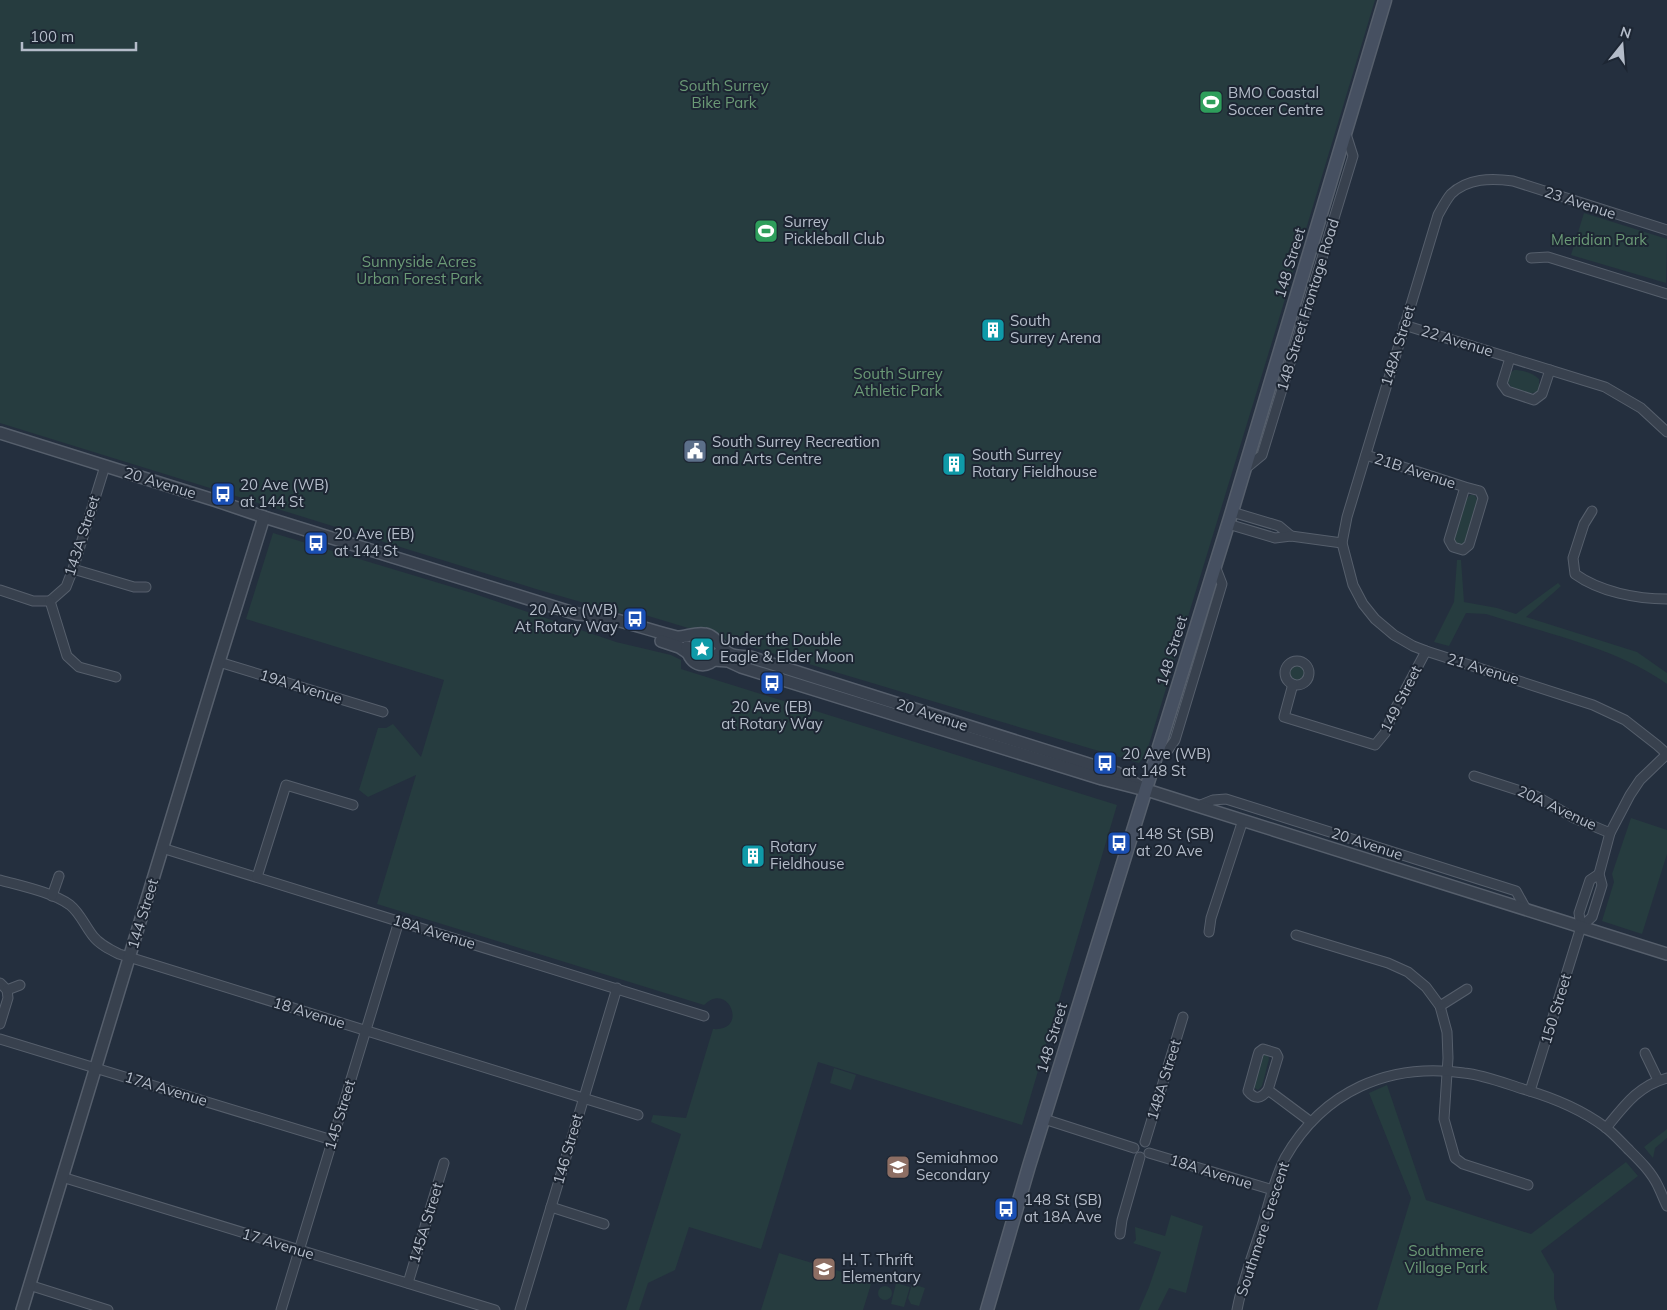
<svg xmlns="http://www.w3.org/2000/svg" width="1667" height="1310" viewBox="0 0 1667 1310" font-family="Mulish,sans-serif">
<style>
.green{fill:#263c3f}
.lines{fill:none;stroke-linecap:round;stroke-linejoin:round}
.minor-casing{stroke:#565f6c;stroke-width:11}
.tertiary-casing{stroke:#565f6c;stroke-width:14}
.secondary-casing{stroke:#565f6c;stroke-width:15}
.minor{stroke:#38414e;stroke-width:9}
.tertiary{stroke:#38414e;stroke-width:11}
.secondary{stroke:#465061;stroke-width:12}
.labels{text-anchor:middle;stroke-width:4;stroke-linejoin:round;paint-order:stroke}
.park-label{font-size:15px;fill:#6b9a76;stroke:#1d2633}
.poi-label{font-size:15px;fill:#b4bcc9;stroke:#1d2633;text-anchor:start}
.street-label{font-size:15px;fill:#b4bcc9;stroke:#1d2633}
</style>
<rect width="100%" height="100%" fill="#242f3e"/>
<g class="green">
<path d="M0 0H1375L1275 332 1146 754 1139 763 635 612 619 613 536 589 0 423Z"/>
<path d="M1584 213 1667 239 1666 283 1571 255Z"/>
<path d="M1514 370C1523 370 1533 373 1539 379V390C1527 400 1494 384 1514 370Z"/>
<path d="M1470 495H1474L1478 500 1467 541 1462 545 1458 544 1454 540V536L1466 499Z"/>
<path d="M273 533 472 593 616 642 671 655 681 660V669L1117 805 1022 1125 818 1062 761 1249 689 1227 675 1270 648 1283 639 1310H626L681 1134 651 1122 653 1115 686 1118 713 1029C749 1032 729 980 704 1005L377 904 416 775 368 797 359 790 378 728H386L393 724 421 757 444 680 246 619Z"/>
<path d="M1457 560H1461L1464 602 1497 608 1516 614 1558 583 1561 586 1526 617 1637 652 1667 673V684C1617 648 1545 633 1486 614L1466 613 1449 646 1434 642 1454 602Z"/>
<circle cx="703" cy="649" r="10"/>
<circle cx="1297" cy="672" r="8"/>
<path d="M1631 818 1667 830V854L1642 934 1602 921 1614 882 1612 874Z"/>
<path d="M1263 1054 1268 1055 1269 1059 1262 1086 1258 1090 1252 1086Z"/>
<path d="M834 1068 856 1075 851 1090 830 1083Z"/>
<path d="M1387 1085 1426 1200 1531 1234 1626 1162 1638 1176 1541 1251 1554 1274V1298L1557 1310H1377L1411 1198 1369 1093Z"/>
<path d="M1667 1129V1138L1655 1148 1653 1158 1644 1147Z"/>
<path d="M1171 1215 1203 1226 1186 1293 1169 1288 1158 1310H1139L1149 1287 1161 1252 1133 1243 1136 1240 1135 1227 1165 1236Z"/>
<path d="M779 1253 872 1281 863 1310H761Z"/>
<path d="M896 1283 910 1287 904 1307 891 1304Z"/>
<path d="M912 1284 925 1288 919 1306 911 1304 908 1298Z"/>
<circle cx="885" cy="1293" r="7"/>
</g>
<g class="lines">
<g class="minor-casing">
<g id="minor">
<path d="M1531 258 1548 257 1667 294"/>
<path d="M1404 325 1605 387 1641 408 1667 432"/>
<path d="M1510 358 1502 384 1507 391 1534 400 1542 394 1550 370"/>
<path d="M1366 455 1465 487 1449 540 1453 547 1463 550 1469 545 1483 498 1480 491 1465 487"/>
<path d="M1245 469 1262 455 1353 156 1346 134"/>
<path d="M1592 511 1584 524 1573 558 1575 574C1600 592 1637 599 1667 599"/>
<path d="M1232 512 1279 526 1291 536"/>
<path d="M1228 524 1275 538 1291 536 1342 543"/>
<path d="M73 569 134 587H146"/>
<path d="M0 590 33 601H50"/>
<path d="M50 601 66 587 73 569 105 466"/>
<path d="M50 601 67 656 79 667 116 677"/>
<circle cx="1297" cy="673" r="12"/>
<path d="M219 662 383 712"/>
<path d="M1293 684 1284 717 1375 745 1385 733 1393 713 1426 651"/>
<path d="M1157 754 1168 750 1175 740 1222 584 1215 566"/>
<path d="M1667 754 1657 745 1625 720 1593 705 1426 651 1413 646 1394 635 1375 619 1363 604 1353 585 1342 543 1347 517 1438 215C1442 208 1446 200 1451 194 1468 178 1491 178 1513 181L1667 230"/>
<path d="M1474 776 1536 796 1574 818 1610 833"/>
<path d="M1198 806 1213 800 1226 799 1516 891 1526 909"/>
<path d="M162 848 704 1016"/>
<path d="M257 877 286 785 353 805"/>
<path d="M0 880C21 886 52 892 70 905 80 913 85 926 93 936 99 944 109 949 119 954L638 1115"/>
<path d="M52 896 59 876"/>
<path d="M1581 927 1592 917 1602 885 1599 874 1610 833 1630 795 1640 780 1667 754"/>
<path d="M1209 932 1211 918 1243 820"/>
<path d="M1296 935 1388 963 1408 972 1426 987 1440 1006 1447 1032 1448 1058 1444 1119 1455 1158 1463 1164 1528 1185"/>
<path d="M0 983 7 990 8 998 0 1024"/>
<path d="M7 990 20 985"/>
<path d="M1440 1006 1467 989"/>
<path d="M0 1039 332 1140"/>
<path d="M1645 1053 1658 1080"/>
<path d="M1268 1090C1261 1099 1255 1100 1248 1091L1258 1055 1259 1052 1263 1049 1276 1053 1278 1057 1268 1090 1311 1122"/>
<path d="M1530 1091 1581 927 1579 913 1590 880 1599 874"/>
<path d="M1044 1119 1134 1148"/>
<path d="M1606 1128C1624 1106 1639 1085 1667 1078"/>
<path d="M1145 1142 1183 1017"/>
<path d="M1149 1153 1273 1190"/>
<path d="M62 1177 495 1310"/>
<path d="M551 1207 604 1224"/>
<path d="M1120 1234 1122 1220 1140 1157"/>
<path d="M408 1283 444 1163"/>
<path d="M29 1285 108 1310"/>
<path d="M281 1310 399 921"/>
<path d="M520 1310 617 988"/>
<path d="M1237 1310C1242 1282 1253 1254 1262 1226 1269 1204 1274 1179 1285 1158 1323 1091 1389 1062 1464 1073 1484 1075 1504 1083 1523 1089 1551 1097 1581 1109 1605 1127 1613 1133 1620 1141 1627 1148 1638 1159 1651 1171 1658 1186 1661 1192 1664 1200 1667 1206"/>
</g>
</g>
<g class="tertiary-casing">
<g id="tertiary">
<path d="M0 433 217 501 264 517 577 614C610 615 644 629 677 637 686 637 696 632 705 634 717 636 720 649 730 654 736 657 744 656 750 657L1117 773 1146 790"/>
<path d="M661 641 679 647 688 653"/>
<path d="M687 647C689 667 709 671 718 654"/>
<path d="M714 660 728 661 741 667 1102 779 1153 792 1667 954"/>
<path d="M22 1310 219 662 264 517"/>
</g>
</g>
<g class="secondary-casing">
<path id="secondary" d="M987 1310 1029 1166 1230 518 1385 0"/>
</g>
<use href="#minor" class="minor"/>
<use href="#tertiary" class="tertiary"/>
<use href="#secondary" class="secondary"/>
</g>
<defs>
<g id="stadium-square" transform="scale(1.25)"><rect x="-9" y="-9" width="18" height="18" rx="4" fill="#2e9e5b" stroke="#1d2633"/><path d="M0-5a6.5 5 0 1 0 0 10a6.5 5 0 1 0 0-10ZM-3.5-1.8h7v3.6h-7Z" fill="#fff"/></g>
<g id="building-square" transform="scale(1.25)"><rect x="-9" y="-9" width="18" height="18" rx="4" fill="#0f9aa8" stroke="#1d2633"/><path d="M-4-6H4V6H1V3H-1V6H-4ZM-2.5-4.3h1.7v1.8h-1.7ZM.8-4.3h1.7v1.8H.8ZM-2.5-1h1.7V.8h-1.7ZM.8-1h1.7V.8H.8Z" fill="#fff"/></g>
<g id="civic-square" transform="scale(1.25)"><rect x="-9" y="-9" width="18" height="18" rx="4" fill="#5c6f8a" stroke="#1d2633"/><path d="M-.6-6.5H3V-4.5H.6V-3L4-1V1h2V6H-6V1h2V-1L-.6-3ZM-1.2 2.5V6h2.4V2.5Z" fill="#fff"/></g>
<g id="bus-square" transform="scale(1.25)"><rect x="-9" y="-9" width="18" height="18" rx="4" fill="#1a4fb4" stroke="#1d2633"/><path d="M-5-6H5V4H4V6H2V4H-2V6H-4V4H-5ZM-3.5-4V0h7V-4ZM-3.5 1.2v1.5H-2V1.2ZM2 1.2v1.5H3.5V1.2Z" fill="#fff"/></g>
<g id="sight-square" transform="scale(1.25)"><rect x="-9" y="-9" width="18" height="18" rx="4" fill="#0f9aa8" stroke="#1d2633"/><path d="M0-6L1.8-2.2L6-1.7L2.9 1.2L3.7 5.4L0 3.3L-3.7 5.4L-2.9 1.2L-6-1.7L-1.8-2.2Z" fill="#fff"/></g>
<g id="school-square" transform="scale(1.25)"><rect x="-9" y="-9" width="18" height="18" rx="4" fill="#8d6e63" stroke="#1d2633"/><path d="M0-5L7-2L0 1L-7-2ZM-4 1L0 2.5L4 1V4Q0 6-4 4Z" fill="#fff"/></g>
</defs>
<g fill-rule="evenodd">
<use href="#stadium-square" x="1211" y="102"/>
<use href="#stadium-square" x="766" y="231"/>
<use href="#building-square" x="993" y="330"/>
<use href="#civic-square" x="695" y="451"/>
<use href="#building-square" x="954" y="464"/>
<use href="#bus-square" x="223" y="494"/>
<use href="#bus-square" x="316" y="543"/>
<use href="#bus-square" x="635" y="619"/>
<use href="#sight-square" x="702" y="649"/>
<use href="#bus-square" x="772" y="683"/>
<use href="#bus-square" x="1105" y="763"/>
<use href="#bus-square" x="1119" y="843"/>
<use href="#building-square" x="753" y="856"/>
<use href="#school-square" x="898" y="1167"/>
<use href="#bus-square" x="1006" y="1209"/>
<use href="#school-square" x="824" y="1269"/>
</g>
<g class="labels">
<g class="park-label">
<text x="724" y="91">South Surrey<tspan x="724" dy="17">Bike Park</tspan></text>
<text x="1599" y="245">Meridian Park</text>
<text x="419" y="267">Sunnyside Acres<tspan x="419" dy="17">Urban Forest Park</tspan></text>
<text x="898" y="379">South Surrey<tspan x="898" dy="17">Athletic Park</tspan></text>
<text x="1446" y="1256">Southmere<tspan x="1446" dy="17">Village Park</tspan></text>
</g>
<g class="poi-label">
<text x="1228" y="98">BMO Coastal<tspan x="1228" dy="17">Soccer Centre</tspan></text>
<text x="784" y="227">Surrey<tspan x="784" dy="17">Pickleball Club</tspan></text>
<text x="1010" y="326">South<tspan x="1010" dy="17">Surrey Arena</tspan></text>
<text x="712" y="447">South Surrey Recreation<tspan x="712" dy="17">and Arts Centre</tspan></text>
<text x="972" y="460">South Surrey<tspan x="972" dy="17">Rotary Fieldhouse</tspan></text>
<text x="240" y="490">20 Ave (WB)<tspan x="240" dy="17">at 144 St</tspan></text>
<text x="334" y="539">20 Ave (EB)<tspan x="334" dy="17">at 144 St</tspan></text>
<text x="618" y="615" text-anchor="end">20 Ave (WB)<tspan x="618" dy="17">At Rotary Way</tspan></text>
<text x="720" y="645">Under the Double<tspan x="720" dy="17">Eagle &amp; Elder Moon</tspan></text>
<text x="772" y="712" text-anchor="middle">20 Ave (EB)<tspan x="772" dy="17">at Rotary Way</tspan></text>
<text x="1122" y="759">20 Ave (WB)<tspan x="1122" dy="17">at 148 St</tspan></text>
<text x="1136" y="839">148 St (SB)<tspan x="1136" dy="17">at 20 Ave</tspan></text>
<text x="770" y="852">Rotary<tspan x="770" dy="17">Fieldhouse</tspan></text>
<text x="916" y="1163">Semiahmoo<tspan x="916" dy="17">Secondary</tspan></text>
<text x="1024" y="1205">148 St (SB)<tspan x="1024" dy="17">at 18A Ave</tspan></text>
<text x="842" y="1265">H. T. Thrift<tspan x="842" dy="17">Elementary</tspan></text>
</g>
<g class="street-label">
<text transform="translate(1580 203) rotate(18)" y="5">23 Avenue</text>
<text transform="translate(1290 263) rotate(-73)" y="5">148 Street</text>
<text transform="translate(1308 305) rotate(-73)" y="5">148 Street Frontage Road</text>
<text transform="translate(1457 341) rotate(17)" y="5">22 Avenue</text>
<text transform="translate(1398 346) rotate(-73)" y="5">148A Street</text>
<text transform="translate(1415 471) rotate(18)" y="5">21B Avenue</text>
<text transform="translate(160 483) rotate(17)" y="5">20 Avenue</text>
<text transform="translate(82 536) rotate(-72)" y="5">143A Street</text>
<text transform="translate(1172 651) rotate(-73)" y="5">148 Street</text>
<text transform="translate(1483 669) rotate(17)" y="5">21 Avenue</text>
<text transform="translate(301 687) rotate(17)" y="5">19A Avenue</text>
<text transform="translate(1401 699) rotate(-63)" y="5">149 Street</text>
<text transform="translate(932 715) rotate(18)" y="5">20 Avenue</text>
<text transform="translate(1557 808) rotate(25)" y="5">20A Avenue</text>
<text transform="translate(1367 844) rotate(18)" y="5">20 Avenue</text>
<text transform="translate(143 914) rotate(-73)" y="5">144 Street</text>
<text transform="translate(434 932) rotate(17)" y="5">18A Avenue</text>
<text transform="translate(1556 1009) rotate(-73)" y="5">150 Street</text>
<text transform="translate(309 1013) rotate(17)" y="5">18 Avenue</text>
<text transform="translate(1052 1038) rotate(-73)" y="5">148 Street</text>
<text transform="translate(1164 1080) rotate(-73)" y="5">148A Street</text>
<text transform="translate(166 1089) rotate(17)" y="5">17A Avenue</text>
<text transform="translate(340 1115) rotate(-73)" y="5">145 Street</text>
<text transform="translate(568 1149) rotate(-74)" y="5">146 Street</text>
<text transform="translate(1211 1172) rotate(17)" y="5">18A Avenue</text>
<text transform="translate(426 1223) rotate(-73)" y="5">145A Street</text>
<text transform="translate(1263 1229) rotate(-72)" y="5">Southmere Crescent</text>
<text transform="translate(278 1244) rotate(17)" y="5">17 Avenue</text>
</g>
</g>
<g transform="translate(1622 45) rotate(17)" stroke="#1d2633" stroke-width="4" paint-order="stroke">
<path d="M0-4L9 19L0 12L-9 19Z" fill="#b4bcc9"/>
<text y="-8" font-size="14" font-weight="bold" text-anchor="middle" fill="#b4bcc9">N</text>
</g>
<path d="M22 42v8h114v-8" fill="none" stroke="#b4bcc9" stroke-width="2.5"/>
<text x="30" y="42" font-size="15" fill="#b4bcc9" stroke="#1d2633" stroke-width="4" paint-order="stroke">100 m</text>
</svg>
